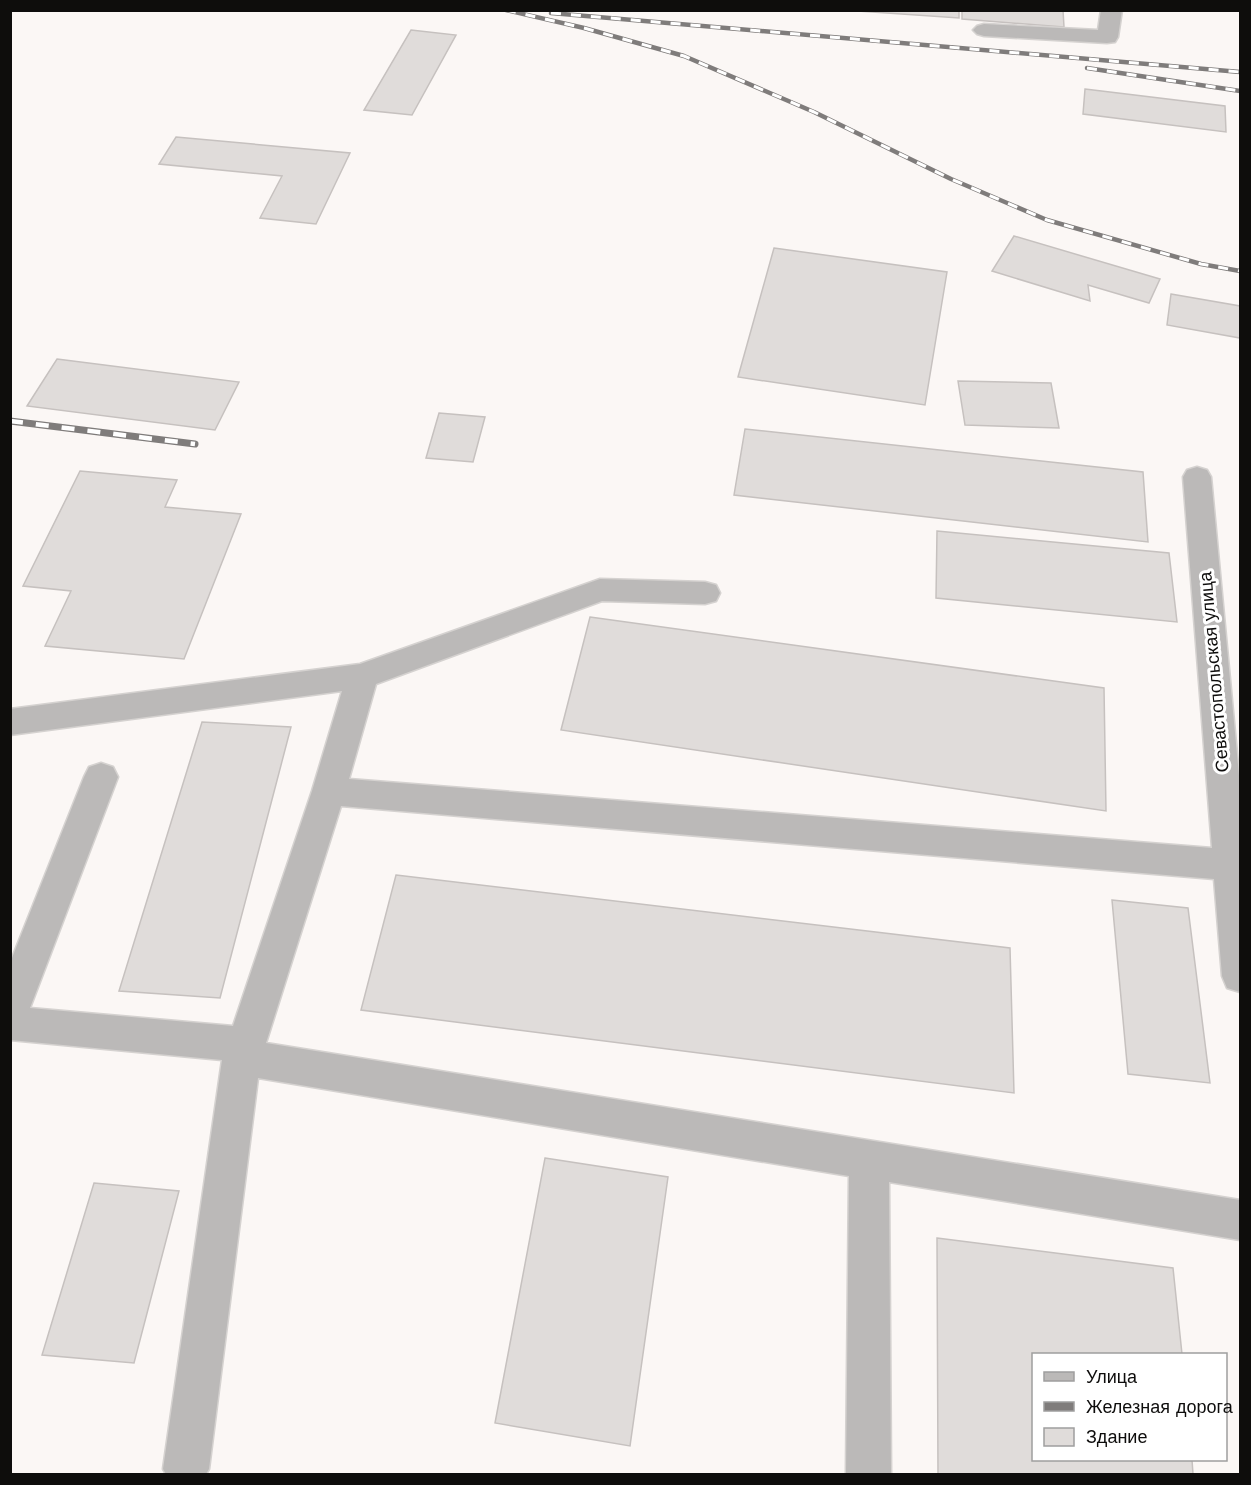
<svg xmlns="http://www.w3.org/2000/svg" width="1251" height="1485" viewBox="0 0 1251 1485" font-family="'Work Sans',sans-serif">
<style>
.building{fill:#e0dcda;stroke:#c6c1bf;stroke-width:1.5}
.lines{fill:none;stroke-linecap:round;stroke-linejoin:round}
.minor-casing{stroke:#d5d2d0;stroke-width:3}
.minor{fill:#bbb9b8;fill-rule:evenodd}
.rail-far1-casing{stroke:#7f7c7b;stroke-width:4.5}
.rail-casing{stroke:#7f7c7b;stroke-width:7}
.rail-far1{stroke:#fff;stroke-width:3;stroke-dasharray:10;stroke-linecap:butt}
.rail{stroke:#fff;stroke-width:4.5;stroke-dasharray:13;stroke-linecap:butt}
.labels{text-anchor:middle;stroke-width:6;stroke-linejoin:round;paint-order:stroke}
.street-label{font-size:18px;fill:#0e0d0c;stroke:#fff}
</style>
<rect width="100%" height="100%" fill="#fbf7f5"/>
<g class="building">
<path d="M959 10V18L858 11V10Z"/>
<path d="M962 10H1063L1064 27 962 19Z"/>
<path d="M411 30 456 35 412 115 364 110Z"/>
<path d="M1085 89 1225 106 1226 132 1083 114Z"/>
<path d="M176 137 350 153 316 224 260 218 282 176 159 164Z"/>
<path d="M1014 236 1160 279 1149 303 1088 285 1090 301 992 271Z"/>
<path d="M774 248 947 272 925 405 738 377Z"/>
<path d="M1171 294 1240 306V338L1167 325Z"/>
<path d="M57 359 239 382 215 430 27 406Z"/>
<path d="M958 381 1051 383 1059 428 965 425Z"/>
<path d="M439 413 485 417 473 462 426 458Z"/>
<path d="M745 429 1143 472 1148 542 734 495Z"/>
<path d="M80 471 177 480 165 507 241 514 184 659 45 646 71 591 23 586Z"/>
<path d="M937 531 1169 553 1177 622 936 598Z"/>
<path d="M590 617 1104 688 1106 811 561 730Z"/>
<path d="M202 722 291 727 220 998 119 991Z"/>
<path d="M396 875 1010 948 1014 1093 361 1010Z"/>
<path d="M1112 900 1188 908 1210 1083 1128 1074Z"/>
<path d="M545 1158 668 1177 630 1446 495 1423Z"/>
<path d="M94 1183 179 1191 134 1363 42 1355Z"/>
<path d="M937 1238 1173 1268 1182 1354H1034V1460H1192L1193 1474H938Z"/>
</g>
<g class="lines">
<g class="minor-casing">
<g id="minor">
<path d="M1101 10H1122L1118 37 1115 42 1107 43 984 36 977 34 973 30 977 26 984 24 1098 30Z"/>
<path d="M1197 467 1207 470 1211 477 1240 786V992L1227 988 1222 976 1214 879 341 806 266 1043 1240 1200V1240L889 1182 891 1474H846L849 1176 258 1078 209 1469 206 1474H166L163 1469 222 1060 10 1040V963L84 777 89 767 101 763 113 767 118 777 30 1008 233 1026 312 791 342 691 10 735V709L360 664 600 579 705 582 716 585 720 593 716 601 705 604 602 601 376 684 349 779 1212 848 1183 477 1187 470Z"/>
</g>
</g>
<use href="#minor" class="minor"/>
<g class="rail-far1-casing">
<g id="rail-far1">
<path d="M506 10 584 28 684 56 814 112 951 179 1047 220 1201 264 1240 271"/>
<path d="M551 13 1240 72"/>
<path d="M1087 68 1240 91"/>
</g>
</g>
<g class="rail-casing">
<path id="rail" d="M10 421 195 444"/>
</g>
<use href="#rail-far1" class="rail-far1"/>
<use href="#rail" class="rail"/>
</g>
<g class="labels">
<g class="street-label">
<text transform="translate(1214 672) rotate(-95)" y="6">Севастопольская улица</text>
</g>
</g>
<rect width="1251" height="1485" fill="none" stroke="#0e0d0c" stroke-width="24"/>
<rect x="1032" y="1353" width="195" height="108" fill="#ffffff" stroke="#9f9e9e" stroke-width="1.5"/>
<rect x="1044" y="1372" width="30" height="9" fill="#bbb9b8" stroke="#9f9e9e" stroke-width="1.5"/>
<text x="1086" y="1383" font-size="18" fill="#0e0d0c">Улица</text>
<rect x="1044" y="1402" width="30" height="9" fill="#7f7c7b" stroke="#9f9e9e" stroke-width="1.5"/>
<text x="1086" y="1413" font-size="18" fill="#0e0d0c">Железная дорога</text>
<rect x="1044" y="1428" width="30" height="18" fill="#e0dcda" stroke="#9f9e9e" stroke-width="1.5"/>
<text x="1086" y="1443" font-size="18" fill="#0e0d0c">Здание</text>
</svg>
